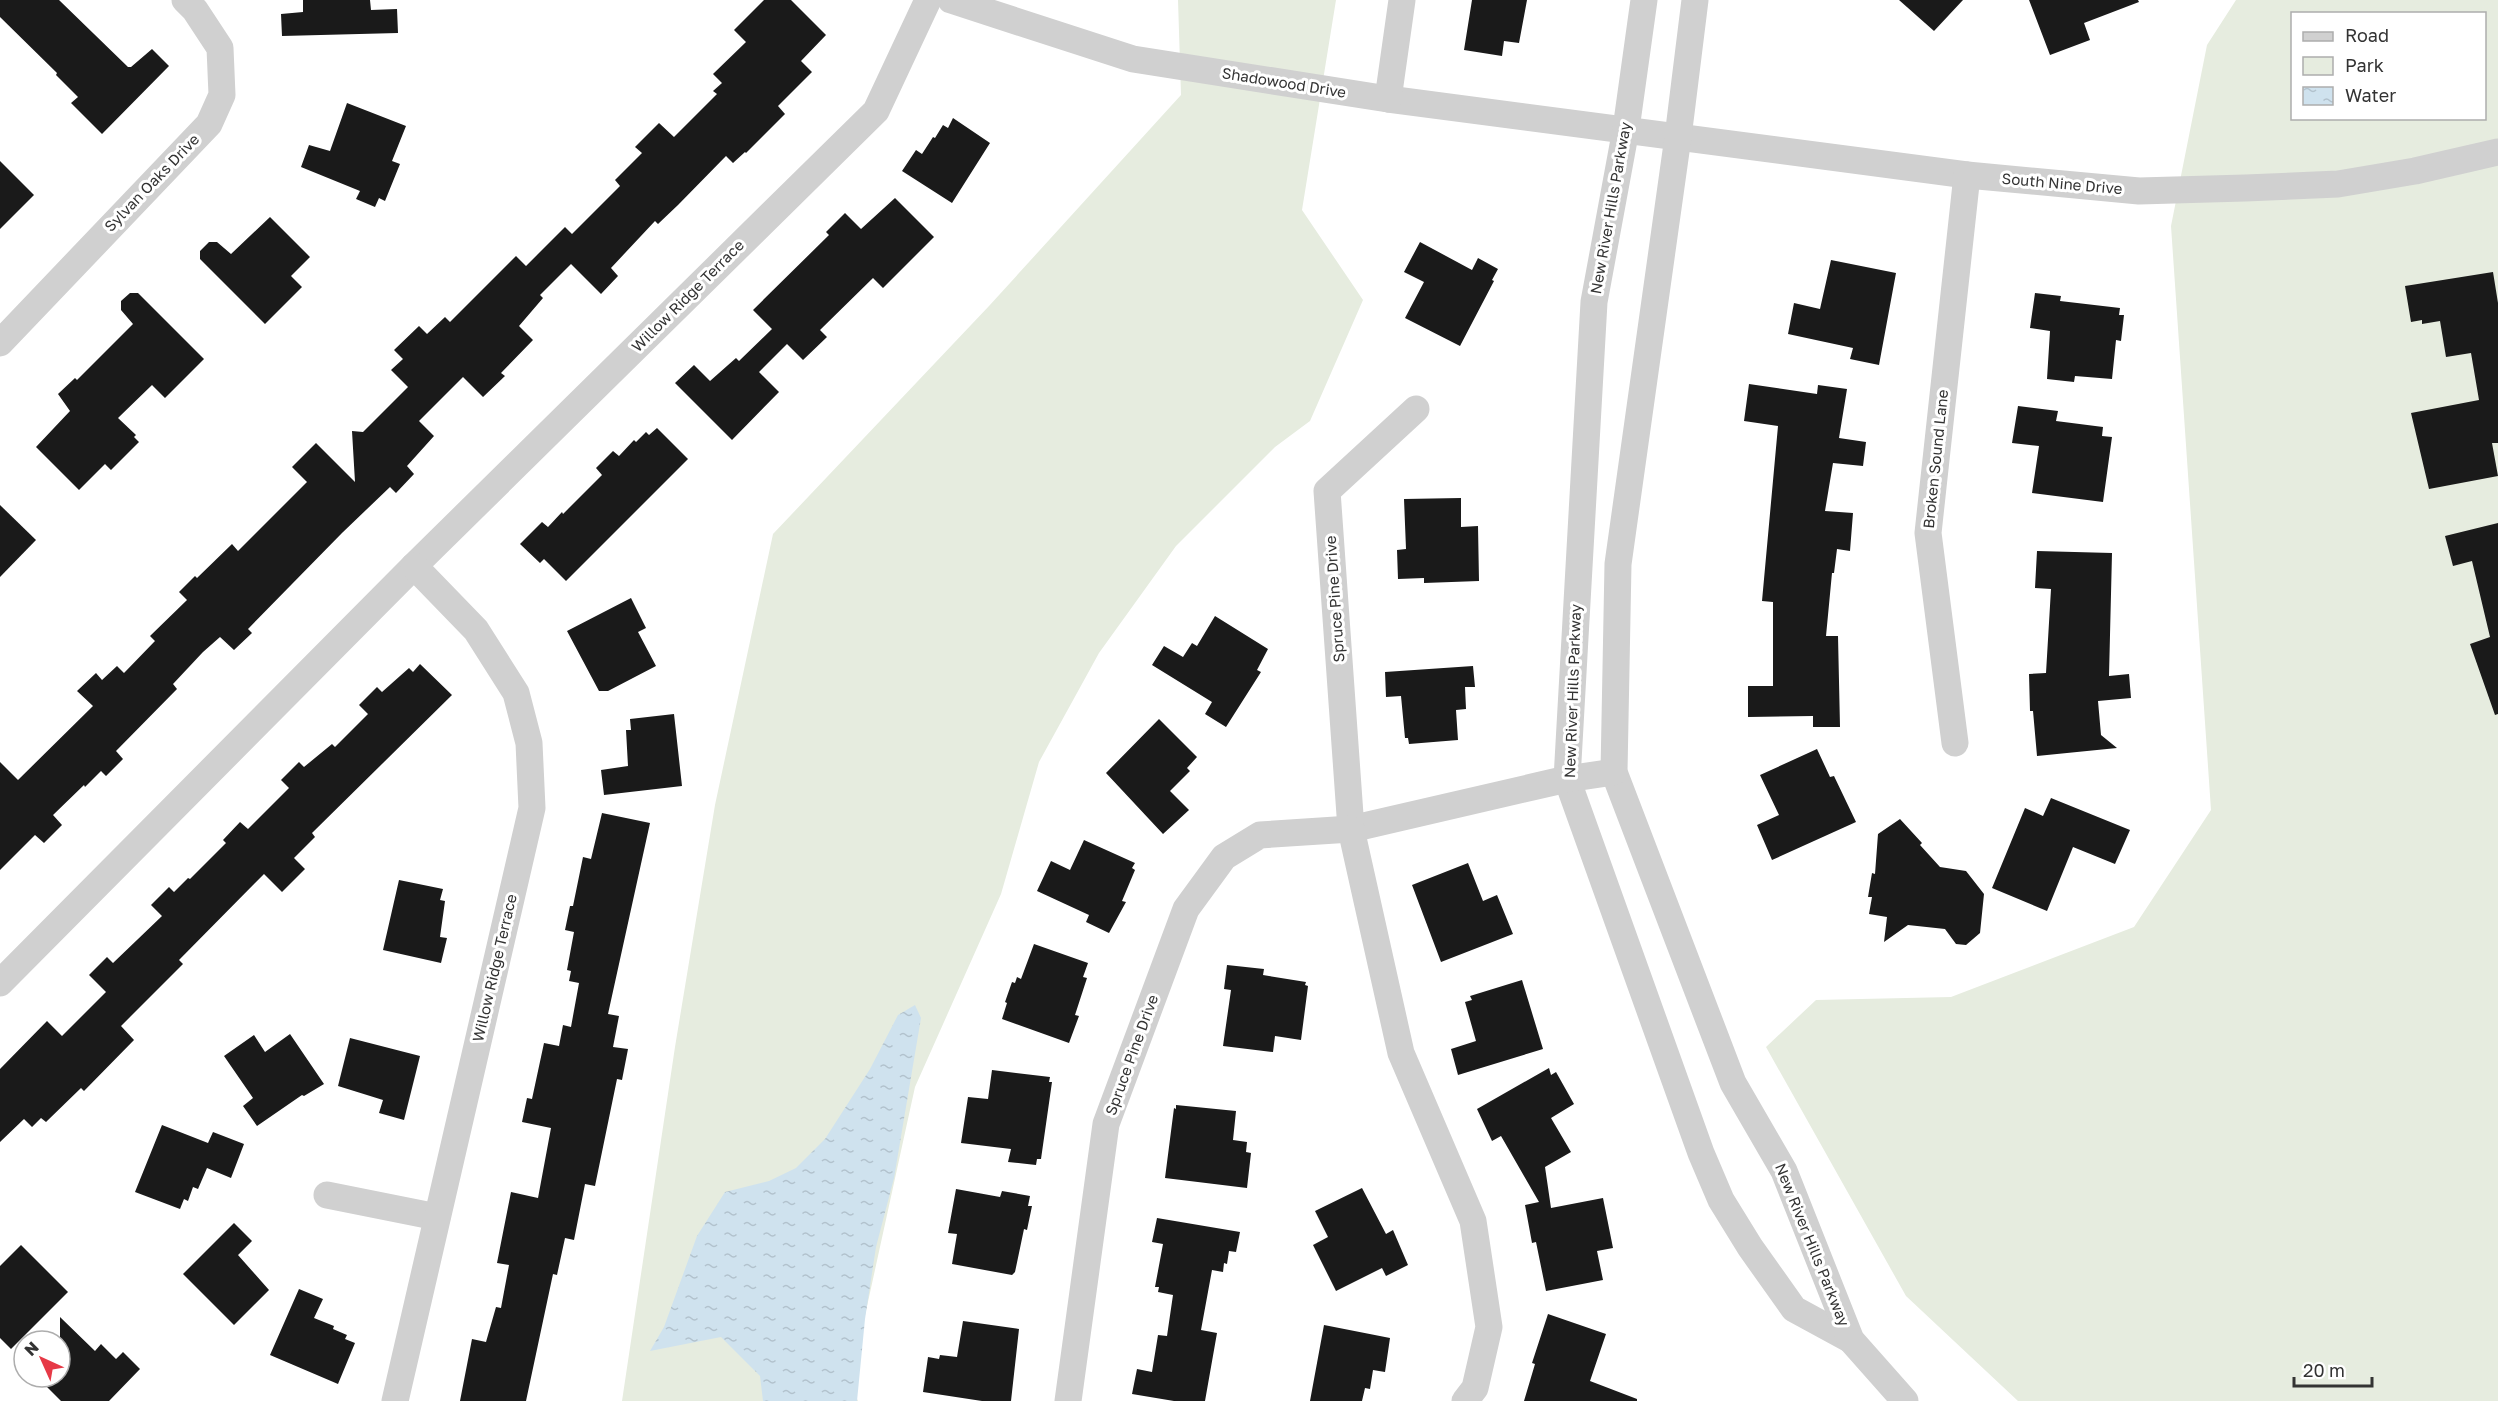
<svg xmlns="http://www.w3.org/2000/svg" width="2498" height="1401" viewBox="0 0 2498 1401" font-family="'Golos Text',sans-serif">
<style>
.green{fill:#e6ecdf;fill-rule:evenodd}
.water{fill:url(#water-ripples)}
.building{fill:#1a1a1a}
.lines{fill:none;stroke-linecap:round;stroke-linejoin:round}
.minor{stroke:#d0d0d0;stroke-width:27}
.labels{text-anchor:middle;stroke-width:6;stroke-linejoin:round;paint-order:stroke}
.street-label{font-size:15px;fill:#333;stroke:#fff}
</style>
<defs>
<pattern id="water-ripples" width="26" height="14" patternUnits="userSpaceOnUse" patternTransform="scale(1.5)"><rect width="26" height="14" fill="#cfe2ee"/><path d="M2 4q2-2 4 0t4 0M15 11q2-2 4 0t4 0" fill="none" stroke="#b2c2cd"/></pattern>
</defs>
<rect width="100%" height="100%" fill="#fff"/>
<g class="green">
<path d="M1178 0H1336L1302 210 1363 300 1310 421 1275 447 1176 546 1099 653 1039 762 1001 894 915 1087 850 1384 858 1401H622L675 1047 715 805 773 534 989 306 1181 95Z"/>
<path d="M2236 0H2498V1401H2018L1906 1296 1766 1047 1816 1000 1951 997 2134 927 2211 810 2171 226 2207 45ZM2292 14H2484V118H2292Z"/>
</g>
<path class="water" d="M915 1005 921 1018 894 1178 876 1247 865 1319 857 1401H763L760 1376 721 1337 650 1351 664 1327 697 1236 725 1192 769 1181 796 1168 825 1139 870 1069 898 1015Z"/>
<g class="building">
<path d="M0 0H59L128 67H131L152 49 169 66 102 134 71 103 78 97 56 75 57 73 0 17Z"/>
<path d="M303 0H370L371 10 397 9 398 33 282 36 281 14 303 12Z"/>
<path d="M764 0H791L826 35 801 61 812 72 778 106 785 114 746 153 745 152 733 163 726 156 678 205 658 224 655 221 611 268 618 276 601 294 571 264 540 295 543 298 519 326 533 340 501 373 505 376 483 397 463 377 419 421 434 436 407 466 414 474 396 493 390 487 342 533 248 629 252 633 234 650 220 637 203 652 173 684 177 689 116 751 123 759 106 776 101 771 85 787 84 785 53 815 62 825 44 843 35 835 0 870V762L18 780 93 706 77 691 96 673 102 680 117 666 124 673 155 641 150 636 187 600 179 592 195 576 197 578 232 544 238 551 307 482 292 467 316 443 355 482 352 431 363 432 408 387 391 370 403 359 394 350 419 326 427 334 445 317 450 322 516 256 526 266 565 227 572 234 620 186 615 180 642 153 635 147 659 123 674 137 717 94 713 91 722 83 713 74 746 42 734 30Z"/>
<path d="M1472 0H1527L1519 43 1504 41 1502 56 1464 50Z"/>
<path d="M1899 0H1963L1934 31Z"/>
<path d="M2029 0H2138L2139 2 2084 23 2090 40 2050 55Z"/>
<path d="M347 103 406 126 392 161 400 164 385 201 379 198 375 207 356 199 360 191 301 167 309 145 330 151Z"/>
<path d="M953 118 990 143 952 203 902 171 916 150 922 154 933 137 935 138 943 125 948 128Z"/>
<path d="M0 161 34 195 0 229Z"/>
<path d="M895 198 934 237 883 288 873 278 820 330 827 337 803 360 787 344 759 372 779 392 732 440 675 383 694 365 710 381 736 358 739 361 772 329 753 310 829 235 826 232 845 213 861 229Z"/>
<path d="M270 217 310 257 291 276 302 287 265 324 200 259V251L209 242H217L231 254Z"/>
<path d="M1420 242 1472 270 1478 258 1498 269 1492 280 1494 281 1460 346 1405 318 1424 282 1404 272Z"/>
<path d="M1831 260 1896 273 1879 365 1850 359 1853 348 1788 334 1794 303 1820 309Z"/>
<path d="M2493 272 2498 303V443H2492L2498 476 2429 489 2411 413 2479 400 2471 353 2446 357 2440 321 2422 324V320L2411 322 2405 286Z"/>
<path d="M130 293H138L204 359 165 398 152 385 118 418 136 435 134 437 139 442 111 470 105 464 79 490 36 447 70 411 58 394 75 378 77 380 133 324 121 310V301Z"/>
<path d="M2035 293 2061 296 2060 301 2120 308 2119 315H2124L2121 341 2116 340 2112 379 2075 376 2074 382 2047 379 2050 331 2030 328Z"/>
<path d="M1749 384 1817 394 1818 385 1847 389 1839 438 1866 442 1863 466 1833 463 1825 511 1853 513 1850 551 1837 549 1834 573H1832L1826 636H1838L1840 727H1813V716L1748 717V686H1773V602L1762 601 1778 426 1744 421Z"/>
<path d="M2018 406 2058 411 2056 421 2103 427 2102 436 2112 437 2103 502 2032 493 2039 446 2012 443Z"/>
<path d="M657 428 688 459 566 581 544 559 540 563 520 544 542 522 548 527 562 512 563 514 602 475 596 468 613 451 619 456 634 440 636 442 646 432 649 435Z"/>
<path d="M1461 498V527L1478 526 1479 581 1424 583V578L1398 579 1397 550 1406 549 1404 499Z"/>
<path d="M0 505 36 540 0 577Z"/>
<path d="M2498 523V714L2495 715 2470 644 2490 637 2472 561 2453 566 2445 536Z"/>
<path d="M2037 551 2112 553 2109 676 2129 674 2131 698 2098 701 2101 735 2117 748 2037 756 2033 711H2030L2029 674 2046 673 2051 589 2035 588Z"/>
<path d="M631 598 646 628 638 632 656 666 608 691H599L567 631Z"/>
<path d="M1215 616 1268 649 1257 670 1261 672 1226 727 1205 714 1212 702 1152 665 1164 646 1183 657 1192 643 1197 646Z"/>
<path d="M420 664 452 695 312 833 315 837 294 858 305 869 282 892 264 874 179 960 183 964 121 1026 134 1040 84 1091 81 1088 46 1122 41 1118 32 1127 24 1119 0 1142V1069L47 1021 62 1036 106 992 89 975 107 957 113 963 162 916 151 905 169 887 174 892 188 878 190 879 226 843 223 840 240 822 248 829 289 788 281 780 299 762 304 767 332 744 335 747 368 714 359 705 377 687 382 692 409 668 413 672Z"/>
<path d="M1473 666 1475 687H1465L1466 709 1456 710 1458 740 1409 744 1408 738H1405L1401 696 1386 697 1385 672Z"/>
<path d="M674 714 682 786 604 795 601 770 628 766 626 730H631L630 719Z"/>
<path d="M1159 719 1197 757 1187 768 1190 771 1170 791 1189 810 1163 834 1106 773Z"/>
<path d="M1817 749 1830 777 1834 776 1856 822 1772 860 1757 825 1779 815 1760 775Z"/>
<path d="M2051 798 2130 830 2115 864 2073 847 2047 911 1992 888 2025 808 2043 816Z"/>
<path d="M602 813 650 823 608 1014 619 1016 613 1047 628 1049 622 1080 617 1079 595 1186 585 1184 574 1240 565 1238 557 1275 553 1274 526 1401H460L472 1339 486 1342 496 1307 501 1308 509 1265 497 1263 511 1192 538 1198 551 1128 522 1122 527 1098 532 1099 544 1043 559 1046 563 1025 571 1027 579 983 569 981 571 971 567 970 574 932 565 930 570 906H573L583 857 591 859Z"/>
<path d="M1900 819 1922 843 1920 845 1940 867 1966 871 1984 894 1980 933 1966 945 1956 944 1945 929 1908 925 1884 942 1887 917 1869 914 1872 897H1868L1872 873 1875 874 1878 834Z"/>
<path d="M1084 840 1135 863 1132 868 1135 870 1122 901 1126 902 1109 933 1086 922 1089 915 1037 891 1051 861 1070 870Z"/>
<path d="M1468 863 1483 901 1497 895 1513 934 1441 962 1412 885Z"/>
<path d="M399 880 443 889 440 900 445 901 440 937 447 938 441 963 383 950Z"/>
<path d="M1034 944 1088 963 1083 977 1087 978 1075 1015 1079 1016 1069 1043 1002 1019 1007 1003 1005 1002 1012 982 1015 983 1017 977 1021 979Z"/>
<path d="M1227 965 1264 969 1263 975 1306 982 1305 985 1308 986 1301 1040 1275 1036 1273 1052 1223 1046 1231 990 1224 989Z"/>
<path d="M1522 980 1543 1049 1458 1075 1451 1049 1476 1041 1465 1002 1472 1000 1470 996Z"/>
<path d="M290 1034 324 1084 304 1096 302 1095 257 1126 243 1106 253 1098 224 1056 254 1035 265 1052Z"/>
<path d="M350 1038 420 1056 404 1120 379 1113 383 1100 338 1086Z"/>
<path d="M1549 1068 1551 1075 1556 1072 1574 1104 1551 1118 1571 1152 1545 1167 1551 1208 1603 1198 1613 1248 1597 1251 1603 1280 1546 1291 1536 1242 1532 1243 1525 1205 1539 1202 1501 1136 1492 1141 1477 1109Z"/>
<path d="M992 1070 1050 1077 1049 1082H1052L1041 1159H1037L1036 1165 1008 1162 1011 1149 961 1143 968 1097 988 1099Z"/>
<path d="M1176 1105 1236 1111 1233 1140 1247 1142 1246 1152 1251 1153 1247 1188 1165 1178 1174 1108 1176 1109Z"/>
<path d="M162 1125 208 1143 213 1132 244 1144 231 1178 207 1168 198 1189 193 1187 188 1201 184 1199 180 1209 135 1192Z"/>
<path d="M1362 1188 1386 1234 1393 1230 1408 1265 1386 1276 1382 1268 1336 1291 1313 1245 1328 1237 1315 1211Z"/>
<path d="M956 1189 1000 1197 1002 1191 1030 1196 1028 1206H1032L1027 1230 1024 1229 1015 1272 1012 1275 952 1264 957 1234 948 1233Z"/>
<path d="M1157 1218 1240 1232 1236 1252 1229 1251 1227 1264 1224 1263 1223 1272 1212 1270 1201 1330 1217 1333 1205 1401H1174L1132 1394 1137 1369 1152 1372 1158 1335 1167 1336 1173 1295 1158 1292 1159 1287H1155L1163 1244 1152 1242Z"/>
<path d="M234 1223 252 1241 238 1255 269 1290 234 1325 183 1274Z"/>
<path d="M21 1245 68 1292 11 1349 0 1338V1266Z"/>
<path d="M299 1289 323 1299 314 1318 334 1326 333 1329 347 1335 345 1339 355 1343 338 1384 270 1355Z"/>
<path d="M1548 1314 1606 1334 1590 1381 1637 1399V1401H1524L1535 1364 1532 1363Z"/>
<path d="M60 1317 95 1351 101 1344 116 1359 123 1352 140 1369 109 1401H61L37 1377H60Z"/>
<path d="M963 1321 1019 1329 1011 1401H982L923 1392 928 1357 939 1359 940 1355 957 1357Z"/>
<path d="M1324 1325 1390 1338 1385 1372 1373 1370 1370 1389 1365 1388 1362 1401H1310Z"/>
</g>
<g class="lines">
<g class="minor">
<path d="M951 0 1133 59 1388 99 1967 175 2139 191 2245 188 2338 184 2415 171 2498 152"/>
<path d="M1644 0 1626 129 1594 302 1567 779 1701 1153 1721 1200 1750 1247 1794 1309 1851 1340"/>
<path d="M1695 0 1678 137 1618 564 1614 772 1733 1083 1784 1171 1851 1340 1905 1401"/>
<path d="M1388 99 1402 0"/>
<path d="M0 343 209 124 222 95 220 48 195 10 185 0"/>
<path d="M1416 409 1327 491 1351 829 1567 779 1614 772"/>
<path d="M1955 743 1928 533 1967 175"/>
<path d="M0 983 414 566 876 111 928 0"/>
<path d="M327 1195 437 1217"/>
<path d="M395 1401 532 808 529 743 516 693 476 630 414 566"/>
<path d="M1068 1401 1106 1124 1186 909 1224 857 1260 835 1351 829 1401 1053 1473 1221 1489 1327 1475 1388 1465 1401"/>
</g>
</g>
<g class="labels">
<g class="street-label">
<text transform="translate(1284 83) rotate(9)" y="5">Shadowood Drive</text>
<text transform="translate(152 183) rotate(-46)" y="5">Sylvan Oaks Drive</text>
<text transform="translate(2062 184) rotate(5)" y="5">South Nine Drive</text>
<text transform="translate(1611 208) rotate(-80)" y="5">New River Hills Parkway</text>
<text transform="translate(688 296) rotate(-45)" y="5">Willow Ridge Terrace</text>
<text transform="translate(1936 459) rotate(-84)" y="5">Broken Sound Lane</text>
<text transform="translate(1335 599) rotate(-94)" y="5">Spruce Pine Drive</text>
<text transform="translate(1573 691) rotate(-88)" y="5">New River Hills Parkway</text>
<text transform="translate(495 968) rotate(-77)" y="5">Willow Ridge Terrace</text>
<text transform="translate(1132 1055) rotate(-70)" y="5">Spruce Pine Drive</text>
<text transform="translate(1812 1245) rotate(68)" y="5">New River Hills Parkway</text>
</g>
</g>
<rect x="2291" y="12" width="195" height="108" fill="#ffffff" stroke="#adadad" stroke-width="1.5"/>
<rect x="2303" y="32" width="30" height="9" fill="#d0d0d0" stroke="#adadad" stroke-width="1.5"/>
<text x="2345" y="42" font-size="18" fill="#333333">Road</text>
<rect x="2303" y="57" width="30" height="18" fill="#e6ecdf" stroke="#adadad" stroke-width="1.5"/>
<text x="2345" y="72" font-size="18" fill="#333333">Park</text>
<rect x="2303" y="87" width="30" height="18" fill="url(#water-ripples)" stroke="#adadad" stroke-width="1.5"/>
<text x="2345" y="102" font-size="18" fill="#333333">Water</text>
<g transform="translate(42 1359) rotate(315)"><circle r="28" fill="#ffffff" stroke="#adadad" stroke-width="1.5"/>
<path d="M0-4.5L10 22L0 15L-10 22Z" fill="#e63946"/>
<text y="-9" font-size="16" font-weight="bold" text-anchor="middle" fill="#333333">N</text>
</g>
<path d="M2294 1377v9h78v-9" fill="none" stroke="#333333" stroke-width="3"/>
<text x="2303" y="1377" font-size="18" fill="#333333" stroke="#ffffff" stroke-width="4.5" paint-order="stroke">20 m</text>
</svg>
